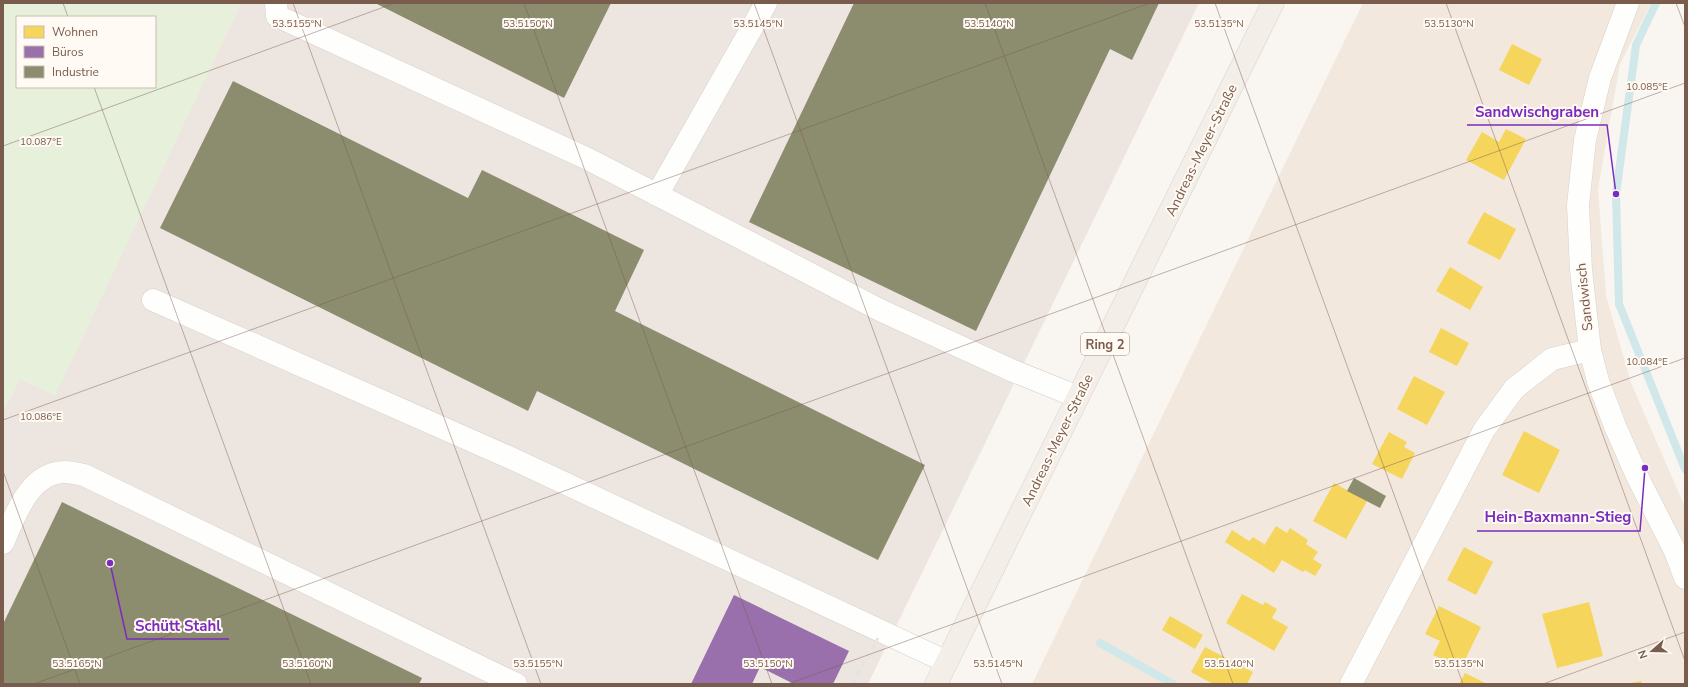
<svg xmlns="http://www.w3.org/2000/svg" width="1688" height="687" viewBox="0 0 1688 687" font-family="'Nunito Sans',sans-serif">
<style>
.residential{fill:#f2e8de}
.industrial{fill:#ede5e0}
.green{fill:#e7f0db;fill-rule:evenodd}
.homes{fill:#f6d55c}
.offices{fill:#9970ab}
.industry{fill:#8c8c6e}
.lines{fill:none;stroke-linecap:round;stroke-linejoin:round}
.stream{stroke:#d0e8ea;stroke-width:8}
.minor-casing{stroke:#d7d1cb;stroke-width:23}
.major-casing{stroke:#dad1cc;stroke-width:23}
.minor{stroke:#fefefd;stroke-width:22}
.major{stroke:#f3eee8;stroke-width:22}
.rail{stroke:#e6e3e7;stroke-width:3;stroke-dasharray:6 4;stroke-linecap:butt}
.ticks{fill:none;stroke:#7a5c4d;stroke-width:1;stroke-opacity:0.45}
.labels{text-anchor:middle;stroke-width:4;stroke-linejoin:round;paint-order:stroke}
.shield{fill:#fffaf3;stroke:#a28b7f;stroke-width:1}
.shield-label{font-size:13px;font-weight:bold;fill:#7a5c4d}
.street-label{font-size:14px;fill:#7a5c4d;stroke:#fffaf3}
.ticks-label{font-size:10px;text-anchor:middle;fill:#7a5c4d;stroke:#fffaf3;stroke-width:4;stroke-linejoin:round;paint-order:stroke}
.leader{fill:none;stroke:#7b2cbf;stroke-width:1.5}
.callout-dot{fill:#7b2cbf;stroke:#fffaf3;stroke-width:1.5}
.callout-label{font-size:15px;text-anchor:middle;font-weight:bold;fill:#7b2cbf;stroke:#fffaf3;stroke-width:4;stroke-linejoin:round;paint-order:stroke}
</style>
<rect width="100%" height="100%" fill="#f9f5f0"/>
<path class="residential" d="M1363 3H1651L1620 64 1598 189 1606 296 1631 383 1685 507V684H1032Z"/>
<path class="industrial" d="M241 3H1199L868 684H3V412L20 379 55 395Z"/>
<path class="green" d="M3 3H241L55 396 20 379 4 410ZM17 17H155V87H17Z"/>
<g class="homes">
<path d="M1512 44 1542 59 1529 85 1499 70Z"/>
<path d="M1506 129 1526 139 1504 180 1466 160 1482 132 1499 142Z"/>
<path d="M1484 212 1516 229 1500 260 1467 243Z"/>
<path d="M1450 267 1483 287 1470 310 1436 291Z"/>
<path d="M1441 328 1469 343 1457 366 1429 352Z"/>
<path d="M1414 376 1445 392 1427 425 1397 409Z"/>
<path d="M1524 431 1560 450 1539 493 1502 475Z"/>
<path d="M1389 432 1407 442 1404 447 1415 453 1402 479 1372 464Z"/>
<path d="M1334 483 1367 501 1346 539 1313 521Z"/>
<path d="M1276 526 1287 533 1290 528 1308 540 1306 544 1318 552 1313 559 1322 565 1315 576 1305 570 1303 572 1282 560 1274 573 1225 542 1232 530 1249 541 1253 537 1264 544 1263 547Z"/>
<path d="M1464 547 1493 562 1476 595 1447 580Z"/>
<path d="M1242 594 1263 605 1265 602 1277 609 1272 618 1288 627 1274 651 1226 623Z"/>
<path d="M1589 602 1603 656 1557 668 1542 614Z"/>
<path d="M1439 606 1481 627 1461 668 1433 655 1440 641 1425 634Z"/>
<path d="M1170 616 1203 635 1195 649 1162 630Z"/>
<path d="M1205 647 1253 672 1247 684H1213L1191 672Z"/>
<path d="M1465 673 1487 684H1459Z"/>
<path d="M1641 681 1642 684H1631V683Z"/>
</g>
<path class="offices" d="M734 595 849 651 833 684H794L760 667 752 684H691Z"/>
<g class="industry">
<path d="M375 3H611L564 98Z"/>
<path d="M854 3H1159L1132 60 1110 49 976 331 749 222Z"/>
<path d="M233 81 468 198 482 170 644 250 615 311 925 465 878 560 537 391 528 411 160 228Z"/>
<path d="M1354 478 1386 496 1380 508 1347 491Z"/>
<path d="M62 502 422 678 419 684H3V624Z"/>
</g>
<g class="lines">
<g class="stream">
<path d="M1656 3 1636 45 1616 194 1619 304 1685 469"/>
<path d="M1100 643 1173 684"/>
</g>
<g class="minor-casing">
<g id="minor">
<path d="M276 3 277 16 588 159 882 311 1011 370 1078 397"/>
<path d="M1628 3 1600 78 1585 140 1578 205 1581 270 1590 350 1598 381 1615 426 1637 476 1675 551 1685 578"/>
<path d="M657 195 766 3"/>
<path d="M153 300 513 459 947 662"/>
<path d="M3 543C15 516 29 472 65 472 71 472 78 474 84 475L516 684"/>
<path d="M1351 684 1484 430 1514 389 1552 359 1590 350"/>
</g>
</g>
<g class="major-casing">
<path id="major" d="M936 684 1273 3"/>
</g>
<use href="#minor" class="minor"/>
<use href="#major" class="major"/>
<path class="rail" d="M852 684 878 638"/>
</g>
<path class="ticks" d="M63 3 68 17M293 3 541 684M524 3 772 684M754 3 1002 684M985 3 1233 684M1215 3 1463 684M1446 3 1685 661M1676 3 1685 27M94 87 311 684M3 146 395 3M3 420 1150 3M3 471 80 684M34 684 1685 83M788 684 1685 358M1543 684 1685 632"/>
<g class="labels">
<rect class="shield" x="1081" y="333" width="48" height="22" rx="3"/>
<g class="shield-label">
<text x="1105" y="349">Ring 2</text>
</g>
<g class="street-label">
<text transform="translate(1201 150) rotate(-64)" y="5">Andreas-Meyer-Straße</text>
<text transform="translate(1584 297) rotate(-96)" y="5">Sandwisch</text>
<text transform="translate(1057 440) rotate(-64)" y="5">Andreas-Meyer-Straße</text>
</g>
</g>
<g class="ticks-label">
<text x="989" y="27">53.5140°N</text>
<text x="1449" y="27">53.5130°N</text>
<text x="297" y="27">53.5155°N</text>
<text x="528" y="27">53.5150°N</text>
<text x="758" y="27">53.5145°N</text>
<text x="1219" y="27">53.5135°N</text>
<text x="1647" y="90">10.085°E</text>
<text x="41" y="145">10.087°E</text>
<text x="1647" y="365">10.084°E</text>
<text x="41" y="420">10.086°E</text>
<text x="77" y="667">53.5165°N</text>
<text x="307" y="667">53.5160°N</text>
<text x="538" y="667">53.5155°N</text>
<text x="768" y="667">53.5150°N</text>
<text x="998" y="667">53.5145°N</text>
<text x="1229" y="667">53.5140°N</text>
<text x="1459" y="667">53.5135°N</text>
</g>
<path class="leader" d="M1616 194L1607 125H1467M1645 468L1640 531H1477M110 563L127 639H229"/>
<g class="callout-dot">
<circle cx="1616" cy="194" r="4"/>
<circle cx="1645" cy="468" r="4"/>
<circle cx="110" cy="563" r="4"/>
</g>
<g class="callout-label">
<text x="1537" y="117">Sandwischgraben</text>
<text x="1558" y="522">Hein-Baxmann-Stieg</text>
<text x="178" y="631">Schütt Stahl</text>
</g>
<rect width="1688" height="687" fill="none" stroke="#7a5c4d" stroke-width="8"/>
<rect x="16" y="16" width="140" height="72" fill="#fffaf3" stroke="#cabbb1"/>
<rect x="24" y="26" width="20" height="12" fill="#f6d55c" stroke="#cabbb1"/>
<text x="52" y="36" font-size="12" fill="#7a5c4d">Wohnen</text>
<rect x="24" y="46" width="20" height="12" fill="#9970ab" stroke="#cabbb1"/>
<text x="52" y="56" font-size="12" fill="#7a5c4d">Büros</text>
<rect x="24" y="66" width="20" height="12" fill="#8c8c6e" stroke="#cabbb1"/>
<text x="52" y="76" font-size="12" fill="#7a5c4d">Industrie</text>
<g transform="translate(1652 651) rotate(250)" stroke="#fffaf3" stroke-width="3" paint-order="stroke">
<path d="M0-3L7 15L0 10L-7 15Z" fill="#7a5c4d"/>
<text y="-6" font-size="11" font-weight="bold" text-anchor="middle" fill="#7a5c4d">N</text>
</g>
</svg>
